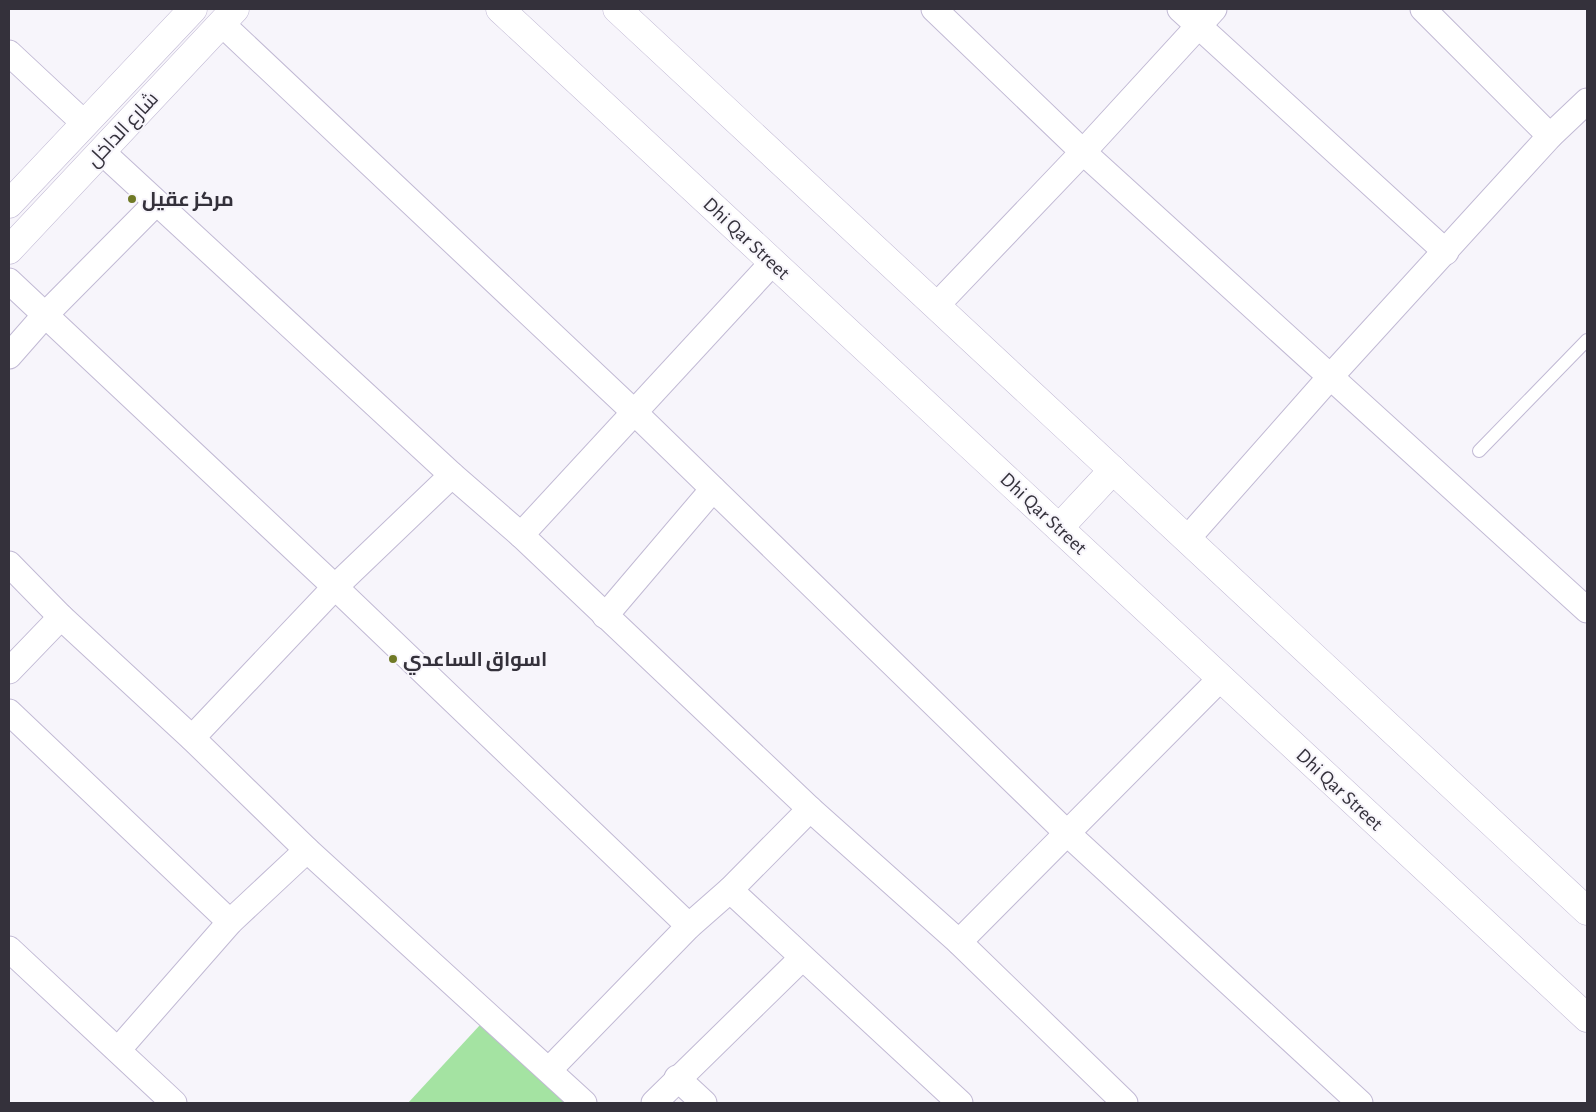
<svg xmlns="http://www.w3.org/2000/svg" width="1596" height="1112" viewBox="0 0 1596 1112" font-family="'Alegreya Sans',Cairo,sans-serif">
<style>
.green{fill:#a4e3a2}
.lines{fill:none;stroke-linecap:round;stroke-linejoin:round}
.lane-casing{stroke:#c1b9d4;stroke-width:14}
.street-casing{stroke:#c1b9d4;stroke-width:27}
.secondary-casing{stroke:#c1b9d4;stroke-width:29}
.primary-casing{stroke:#c1b9d4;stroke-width:29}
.lane{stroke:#fff;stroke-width:12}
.street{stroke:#fff;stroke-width:25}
.secondary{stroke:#fff;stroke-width:28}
.primary{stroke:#fff;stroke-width:28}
.poi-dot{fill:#707a26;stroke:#f7f5fb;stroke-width:2}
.labels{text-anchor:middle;stroke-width:4;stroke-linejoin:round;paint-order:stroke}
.street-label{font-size:20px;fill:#34313b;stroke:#f7f5fb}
.poi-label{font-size:20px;font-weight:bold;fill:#34313b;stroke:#f7f5fb;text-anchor:start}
</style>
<rect width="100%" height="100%" fill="#f7f5fb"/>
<path class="green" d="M492 1012 585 1103H408Z"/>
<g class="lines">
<g class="lane-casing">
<path id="lane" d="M1479 451 1587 340"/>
</g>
<g class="street-casing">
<g id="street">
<path d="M934 9 1083 152 1587 610"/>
<path d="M1180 9 1446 252"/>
<path d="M1423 9 1550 136"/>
<path d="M221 23 633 411 1068 834 1360 1103"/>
<path d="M9 53 84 123"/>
<path d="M101 151 452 475 521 535 810 809 959 942 1125 1103"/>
<path d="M9 281 335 587 689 926"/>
<path d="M936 306 1083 152 1214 9"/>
<path d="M9 356 45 315 156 203"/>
<path d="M521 535 773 262"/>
<path d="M1187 539 1331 376 1550 136 1587 101"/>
<path d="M9 564 61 617 192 738 307 850 584 1103"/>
<path d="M605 616 713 489"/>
<path d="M9 671 61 617"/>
<path d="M9 712 230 922"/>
<path d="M192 738 335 587 452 475"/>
<path d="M730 890 960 1103"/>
<path d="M959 942 1221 678"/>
<path d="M9 949 174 1103"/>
<path d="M118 1050 230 922 307 850"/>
<path d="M549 1070 689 926 730 890 810 809"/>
<path d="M677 1078 704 1103"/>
<path d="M654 1103 802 958"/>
</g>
</g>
<g class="secondary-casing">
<g id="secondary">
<path d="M500 9 1587 1018"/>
<path d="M617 9 1587 911"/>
<path d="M1059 528 1113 470"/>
</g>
</g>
<g class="primary-casing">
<g id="primary">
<path d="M9 204 193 9"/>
<path d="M9 250 235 9"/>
</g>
</g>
<use href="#lane" class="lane"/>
<use href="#street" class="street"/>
<use href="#secondary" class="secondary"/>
<use href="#primary" class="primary"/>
</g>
<g class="poi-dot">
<circle cx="132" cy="199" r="5"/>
<circle cx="393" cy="659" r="5"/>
</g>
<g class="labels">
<g class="street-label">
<text transform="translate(122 129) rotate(-47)" y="7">شارع الداخل</text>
<text transform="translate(747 238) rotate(43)" y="7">Dhi Qar Street</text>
<text transform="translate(1044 513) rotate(43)" y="7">Dhi Qar Street</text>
<text transform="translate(1340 789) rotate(43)" y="7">Dhi Qar Street</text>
</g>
<g class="poi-label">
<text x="142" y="206">مركز عقيل</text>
<text x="403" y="666">اسواق الساعدي</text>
</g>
</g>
<rect width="1596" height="1112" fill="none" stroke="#34313b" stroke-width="20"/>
</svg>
